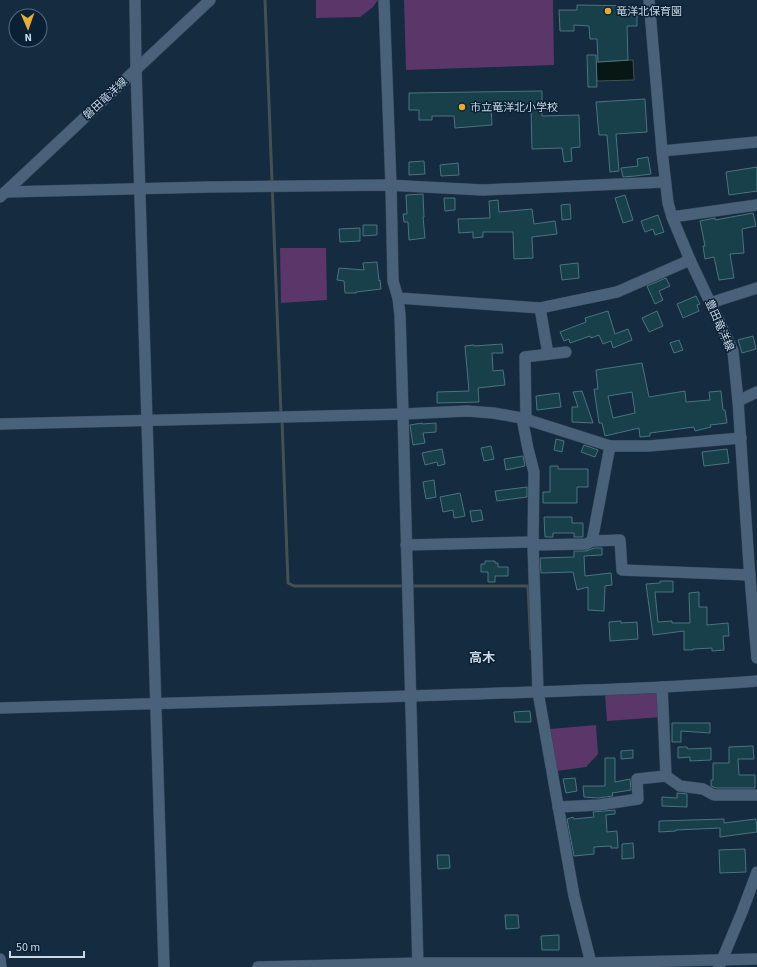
<svg xmlns="http://www.w3.org/2000/svg" width="757" height="967" viewBox="0 0 757 967" font-family="'Source Sans 3','Noto Sans JP',sans-serif">
<style>
.green{fill:#5a3669}
.water{fill:#091714;stroke:#435153}
.lines{fill:none;stroke-linecap:round;stroke-linejoin:round}
.stream{stroke:#435153;stroke-width:3}
.building{fill:#17404a;stroke:#4b747e;fill-rule:evenodd}
.minor-casing{stroke:#354658;stroke-width:12}
.tertiary-casing{stroke:#354658;stroke-width:12}
.secondary-casing{stroke:#354658;stroke-width:12}
.minor{stroke:#496279;stroke-width:11}
.tertiary{stroke:#496279;stroke-width:11}
.secondary{stroke:#496279;stroke-width:11}
.poi-dot{fill:#e6ac36;stroke:#0a2135;stroke-width:1.5}
.labels{text-anchor:middle;stroke-width:3;stroke-linejoin:round;paint-order:stroke}
.poi-label{font-size:11px;fill:#cbd8e6;stroke:#0a2135;text-anchor:start}
.street-label{font-size:11px;fill:#cbd8e6;stroke:#0a2135}
.quarter-label{font-size:13px;font-weight:bold;fill:#cbd8e6;stroke:#0a2135}
</style>
<rect width="100%" height="100%" fill="#142b40"/>
<g class="green">
<path d="M316 0H378L373 7 360 17 316 18Z"/>
<path d="M404 0H553L554 65 406 70Z"/>
<path d="M280 248H326L327 300 281 303Z"/>
<path d="M662 691 663 717 607 721 605 695Z"/>
<path d="M596 725 598 754 586 767 557 771 550 729Z"/>
</g>
<path class="water" d="M633 60 634 80 597 81 596 62Z"/>
<g class="lines">
<g class="stream">
<path d="M265 0 281 414"/>
<path d="M282 420 288 583 294 586H405"/>
<path d="M411 586H528L531 649"/>
</g>
</g>
<g class="building">
<path d="M577 5 637 6V26H627L628 60 598 62 597 39H590L589 26 574 25V31H560L559 10H577Z"/>
<path d="M587 55H596L597 87H588Z"/>
<path d="M542 91V116L579 115 580 147 571 148 572 161 564 162 562 148 532 149 531 106H491L492 125 455 128 454 116H432V120H419V110H409V93Z"/>
<path d="M645 99 647 132 616 134 619 171 610 172 607 135H599L596 102Z"/>
<path d="M648 157 651 174 635 176 623 177 621 168 638 166 637 159Z"/>
<path d="M424 161 425 174 409 175V162Z"/>
<path d="M458 163 459 175 441 176 440 165Z"/>
<path d="M757 167V191L729 195 726 172Z"/>
<path d="M423 194 424 217H423L425 238 409 240 408 222H404L403 214H407L406 195Z"/>
<path d="M625 195 633 220 623 223 615 198Z"/>
<path d="M444 198H455V210L445 211Z"/>
<path d="M498 200 499 212 532 209 534 224 555 221 557 234 532 237 533 258 514 259 513 232H483V237L473 238V232L459 233 458 219 490 218 489 201Z"/>
<path d="M570 204 571 219 562 220 561 205Z"/>
<path d="M753 213 756 226 742 229 744 253 730 254 734 278 719 280 714 257 705 259 703 246H705L700 221 715 218V220Z"/>
<path d="M658 215 664 232 655 235 653 229 645 232 641 221Z"/>
<path d="M363 225H377V235L363 236Z"/>
<path d="M360 228V241L340 242 339 229Z"/>
<path d="M377 262 379 281 380 280 381 289 356 292V293H345L344 281 337 280 339 268 364 270 363 263Z"/>
<path d="M578 263 579 278 562 280 560 265Z"/>
<path d="M666 278 670 286 659 291 663 300 655 304 647 286Z"/>
<path d="M696 296 700 304 697 305 699 311 683 318 677 304Z"/>
<path d="M608 311 615 334 628 329 632 340 613 348 611 341 603 344 599 335 591 338 590 336 570 343 569 339 564 341 560 332 586 322 585 318Z"/>
<path d="M657 311 663 326 649 332 642 318Z"/>
<path d="M753 336 756 349 742 353 738 340Z"/>
<path d="M679 340 683 350 674 353 670 343Z"/>
<path d="M502 344 503 353H492L493 371 503 370 505 385 478 388 479 402 437 403V392L469 391 465 346 474 345V346Z"/>
<path d="M642 363 649 397 685 391 686 402 710 400 709 392 721 391 723 410H725L727 423 710 425 711 427 695 431 694 427 650 433V436L640 437 639 428 605 436 602 423H599L594 389H598L596 370ZM632 392 635 413 613 418 608 396Z"/>
<path d="M582 391 593 423 572 422V407H578L573 392Z"/>
<path d="M559 393 561 407 537 410 536 396Z"/>
<path d="M422 423V424L436 423V432L423 433 425 443 413 445 410 425Z"/>
<path d="M556 439 564 441 562 452 554 450Z"/>
<path d="M584 445 598 450 595 457 581 452Z"/>
<path d="M491 446 494 459 484 461 481 448Z"/>
<path d="M442 449 445 464 438 466 437 462 425 465 422 453Z"/>
<path d="M727 449 729 463 704 466 702 452Z"/>
<path d="M523 456 525 466 506 470 504 459Z"/>
<path d="M550 466H558V469H588V487H577V503H543V492H550Z"/>
<path d="M434 480 436 497 426 499 423 482Z"/>
<path d="M527 487V497L497 501 495 491Z"/>
<path d="M460 493 465 516 454 518 453 510 443 512 440 497Z"/>
<path d="M481 510 483 520 472 522 470 511Z"/>
<path d="M544 517H572V523H583V537H574V533H553V537H545Z"/>
<path d="M594 548H602V555L584 556 585 576 611 573 612 585 605 586 604 611 588 610V587L577 590 573 572 541 573 540 558 574 557V551H586Z"/>
<path d="M485 561H495V563H498V567H508V576H495V582H488V572H481V564H485Z"/>
<path d="M660 581H673V592H655L658 622 672 621V623H690L689 593 699 592V607H707V625L728 623 729 636H723L724 650 712 651V648L693 649V650H684V631L653 635 646 584 660 583Z"/>
<path d="M621 621V623L637 622 638 639 610 641 609 622Z"/>
<path d="M530 711 531 722H515L514 712Z"/>
<path d="M672 723H710V733L681 731V742H672Z"/>
<path d="M753 746 754 759H738L739 775H755V788H716L711 786V780H713V763H729V747Z"/>
<path d="M678 747H687L688 749 711 748V760L690 761V757L678 758Z"/>
<path d="M633 750V758L621 759V751Z"/>
<path d="M605 758H615V782L630 779 631 790 612 793 613 796 598 798 584 797 583 786H605Z"/>
<path d="M575 778 577 791 566 793 563 779Z"/>
<path d="M677 793 687 794V807L662 806V797L677 798Z"/>
<path d="M615 810V814L606 815 607 832 617 831 618 848H611V846L594 847V854L574 856 567 819 573 817 574 819 594 817 593 812Z"/>
<path d="M724 819V823L756 819 757 832 720 837V828L676 830V831L659 832V821Z"/>
<path d="M633 843 634 858 622 859V844Z"/>
<path d="M745 849 746 872 720 873 719 850Z"/>
<path d="M437 855H449L450 868 438 869Z"/>
<path d="M505 915H518L519 928 506 929Z"/>
<path d="M559 935V950H542L541 936Z"/>
</g>
<g class="lines">
<g class="minor-casing">
<g id="minor">
<path d="M135 0 136 68 164 967"/>
<path d="M662 151 757 142"/>
<path d="M5 192 210 187 386 185 483 190 665 182"/>
<path d="M672 217 757 205"/>
<path d="M398 298 540 308 617 292 690 260"/>
<path d="M710 303 757 288"/>
<path d="M540 308 548 354"/>
<path d="M738 401 757 392"/>
<path d="M403 414 418 967"/>
<path d="M522 418 528 449 534 472 533 545 538 692 574 896 592 967"/>
<path d="M526 419 525 357 566 352"/>
<path d="M592 541 610 446"/>
<path d="M406 545 533 542"/>
<path d="M533 545 586 544 592 541 620 540 622 570 750 575"/>
<path d="M662 687 666 776"/>
<path d="M0 708C137 705 274 700 411 696 526 692 642 690 757 681"/>
<path d="M558 807 599 805 638 799 637 779 666 776 680 786 703 789 714 795H757"/>
<path d="M0 959 1 967"/>
<path d="M258 967 418 963H591L757 959"/>
</g>
</g>
<g class="tertiary-casing">
<g id="tertiary">
<path d="M384 0 391 185 393 281 398 298 400 315 403 414"/>
<path d="M0 424 403 414 467 411 493 413 522 418 610 446H649L741 438"/>
</g>
</g>
<g class="secondary-casing">
<g id="secondary">
<path d="M649 0 662 151 668 203 672 217 690 260 733 351 738 401 749 565 757 658"/>
<path d="M0 197 210 0"/>
<path d="M719 967 742 912 757 872"/>
</g>
</g>
<use href="#minor" class="minor"/>
<use href="#tertiary" class="tertiary"/>
<use href="#secondary" class="secondary"/>
</g>
<g class="poi-dot">
<circle cx="608" cy="11" r="4"/>
<circle cx="462" cy="107" r="4"/>
</g>
<g class="labels">
<g class="poi-label">
<text x="616" y="15">竜洋北保育園</text>
<text x="470" y="111">市立竜洋北小学校</text>
</g>
<g class="street-label">
<text transform="translate(105 98) rotate(-43)" y="4">磐田竜洋線</text>
<text transform="translate(720 325) rotate(66)" y="4">豊田竜洋線</text>
</g>
<g class="quarter-label">
<text x="482" y="662">高木</text>
</g>
</g>
<g transform="translate(28 28) rotate(178)"><circle r="19" fill="#0a2135" stroke="#576a7c"/>
<path d="M0-3L7 15L0 10L-7 15Z" fill="#e6ac36"/>
<text y="-6" font-size="11" font-weight="bold" text-anchor="middle" fill="#cbd8e6">N</text>
</g>
<path d="M10 951v6h74v-6" fill="none" stroke="#cbd8e6" stroke-width="2"/>
<text x="16" y="951" font-size="12" fill="#cbd8e6" stroke="#0a2135" stroke-width="3" paint-order="stroke">50 m</text>
</svg>
